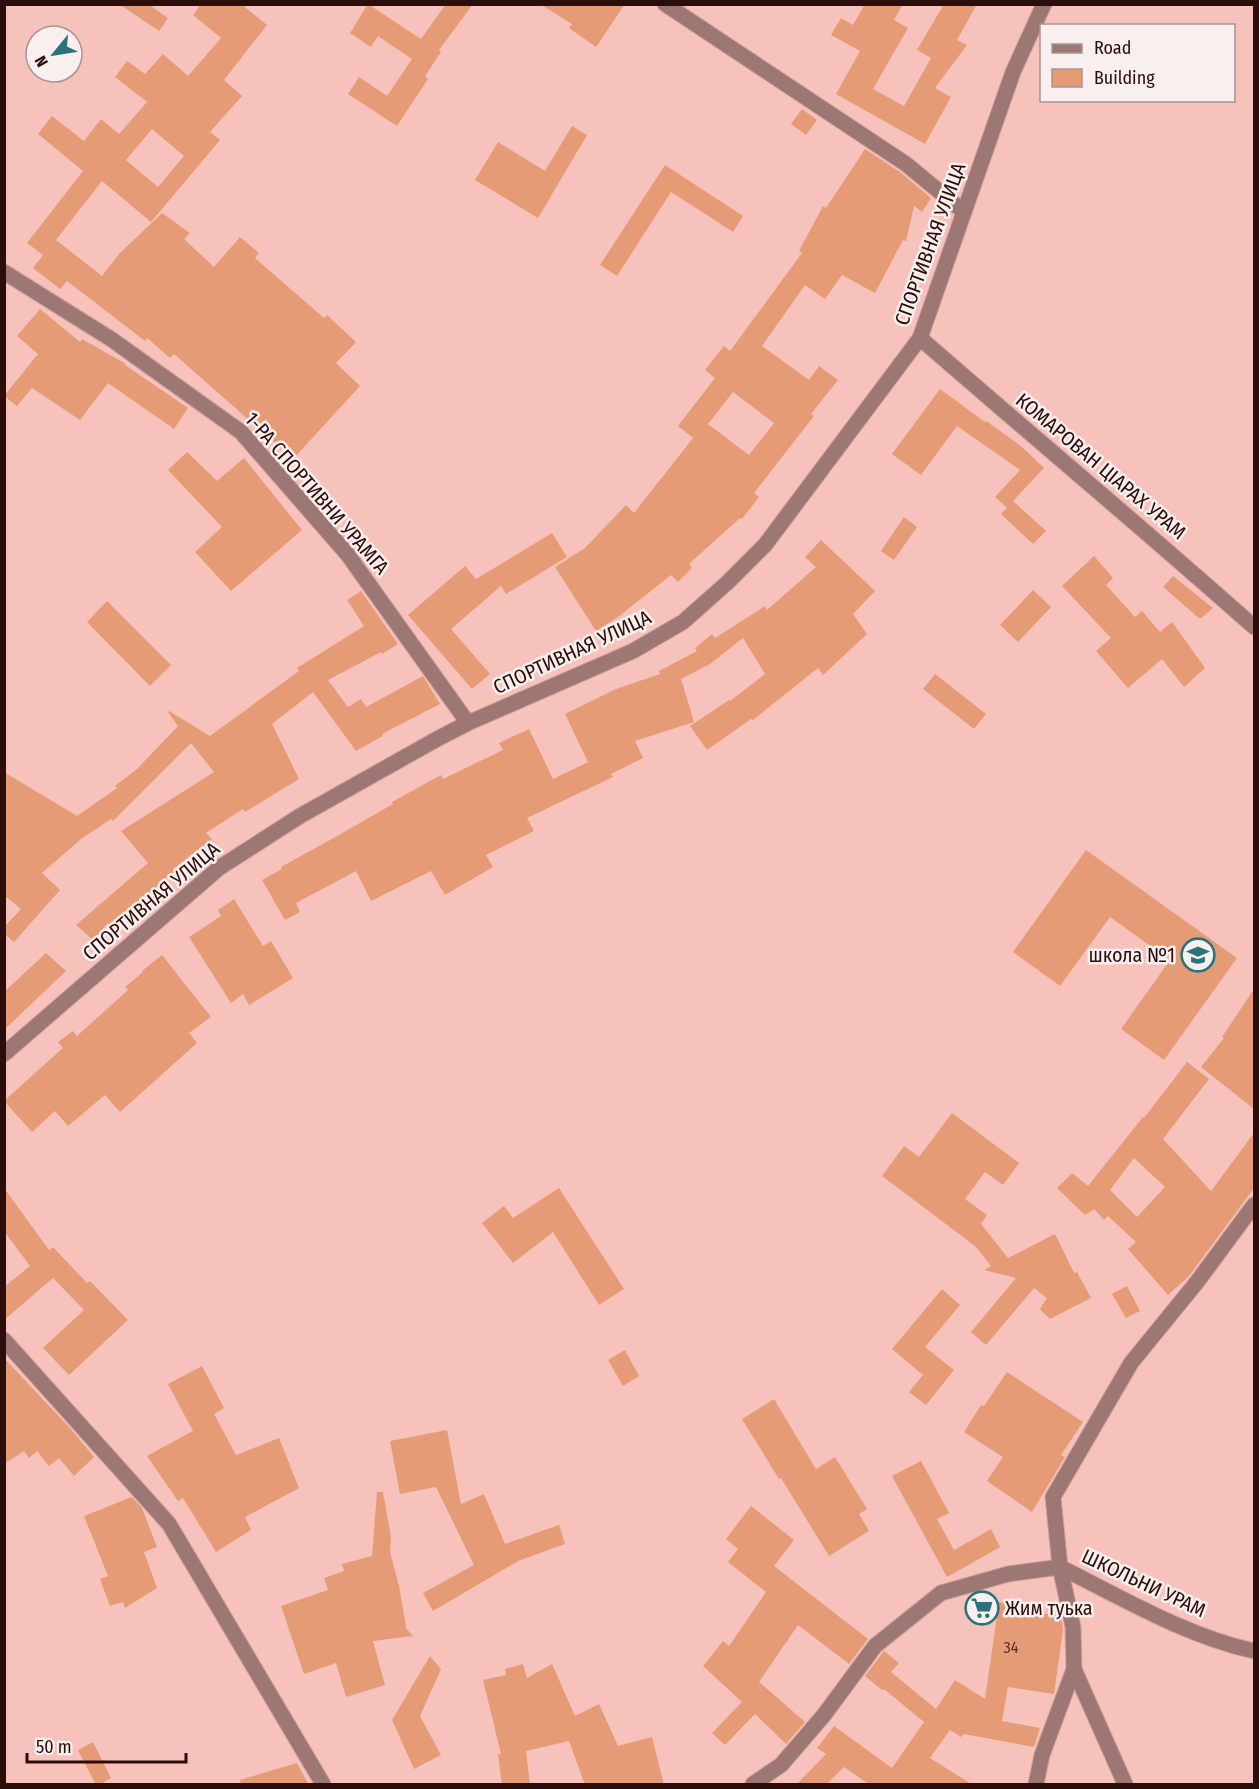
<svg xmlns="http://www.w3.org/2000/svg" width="1259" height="1789" viewBox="0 0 1259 1789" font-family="'Fira Sans Condensed',sans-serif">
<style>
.building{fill:#e69b77;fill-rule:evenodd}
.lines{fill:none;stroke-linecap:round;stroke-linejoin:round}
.minor-casing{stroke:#d2a19c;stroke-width:17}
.minor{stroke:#9c7773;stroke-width:15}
.labels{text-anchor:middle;stroke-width:5;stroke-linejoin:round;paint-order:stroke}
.number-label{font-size:16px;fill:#5a3026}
.street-label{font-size:20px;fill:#2b0d0b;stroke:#f8efee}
.poi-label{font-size:20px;fill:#2b0d0b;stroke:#f8efee;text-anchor:end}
</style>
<rect width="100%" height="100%" fill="#f7c2bc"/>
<g class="building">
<path d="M119 4H148L168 18 159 31Z"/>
<path d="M201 4H241L267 25 224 80 242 96 210 132 220 140 151 222 102 181 56 240 102 276 119 254 162 213 190 233 184 239 214 267 240 237 259 253 255 258 324 318 327 315 356 342 336 363 360 386 293 459 174 354 170 358 147 338 145 341 67 281 60 289 33 268 43 255 27 243 83 171 38 134 52 116 84 141 101 119 119 134 147 102 115 77 127 61 145 74 163 54 188 76 221 38 193 15ZM152 129 184 156 158 187 126 160Z"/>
<path d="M368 4 421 39 446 4H473L439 50 441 52 425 76 428 79 397 126 348 94 359 77 387 96 412 59 378 36 371 47 350 33Z"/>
<path d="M540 4H625L596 47 569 28 572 24Z"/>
<path d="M865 4H903L894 20 908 28 873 89 904 106 931 58 917 50 944 4H977L957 40 967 45 935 88 951 97 925 144 836 94 860 51 831 35 841 18 853 25Z"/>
<path d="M802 109 817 120 806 135 791 124Z"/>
<path d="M572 126 587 135 538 218 475 180 498 142 545 171Z"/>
<path d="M865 149 900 172 931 198 922 212 914 206 906 241 903 240 875 293 842 275 825 299 805 285 762 346 809 380 819 366 838 380 811 414 814 416 754 493 759 497 742 519 740 518 689 564 692 568 678 582 671 575 618 617 596 631 555 567 585 548 626 505 634 513 693 438 678 426 715 378 705 370 724 346 730 351 802 253 799 251 823 206 826 208ZM733 392 774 423 749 455 708 424Z"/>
<path d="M665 165 743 216 733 232 671 192 617 276 600 265Z"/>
<path d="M40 309 80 342 82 339 126 364 125 365 188 408 174 429 108 383 80 420 32 388 17 406 4 396 38 354 17 336Z"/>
<path d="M940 389 985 422 986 421 1021 446 1044 468 1013 501 1046 531 1033 544 1001 514 1007 508 995 497 1020 470 957 426 921 475 892 454Z"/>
<path d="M187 452 217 481 244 458 302 530 231 591 195 552 222 527 168 470Z"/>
<path d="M904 517 917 527 894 560 881 551Z"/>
<path d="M552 533 567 557 506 594 501 586 451 629 490 674 472 689 408 615 465 566 476 579Z"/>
<path d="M821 540 875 591 853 614 867 634 823 675 818 668 753 720 751 719 707 750 690 726 729 700 730 701 765 674 743 638 710 664 681 679 694 722 635 741 643 758 611 774 613 777 527 818 534 831 486 855 493 867 445 895 431 871 371 901 356 871 296 903 300 912 285 920 262 880 282 869 281 867 330 840 393 804 392 802 441 775 443 779 503 750 499 743 529 729 553 779 588 762 565 714 616 689 660 674 659 671 697 651 695 648 712 634 715 638 765 606 767 610 816 567 805 557Z"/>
<path d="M1094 556 1113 578 1106 585 1135 617 1142 611 1160 632 1172 622 1205 668 1184 687 1162 659 1128 688 1096 651 1111 638 1062 586Z"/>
<path d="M1173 576 1213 608 1200 619 1163 587Z"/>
<path d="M1033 590 1051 607 1018 642 1000 625Z"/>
<path d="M361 591 398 644 382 654 381 652 328 680 348 707 361 699 366 707 423 676 440 704 382 734 383 736 356 751 313 692 272 724 299 779 245 812 243 809 206 833 212 839 173 869 175 871 111 927 108 923 93 940 76 925 148 863 121 831 214 772 191 743 113 821 111 819 81 839 42 873 60 890 14 942 4 934V927L21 909 4 895V772L77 816 117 788 115 786 137 769 178 726 168 712 169 711 210 736 299 671 297 668 364 626 347 600Z"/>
<path d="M107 601 171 665 150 686 87 622Z"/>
<path d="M935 674 986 714 974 729 923 689Z"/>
<path d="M1086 850 1237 958 1164 1060 1121 1029 1170 960 1110 917 1060 986 1013 952Z"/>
<path d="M234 899 263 946 271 941 293 978 249 1005 243 994 231 1003 189 937 221 916 218 910Z"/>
<path d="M46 953 66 971 4 1030V992Z"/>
<path d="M162 955 211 1017 189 1033 197 1043 120 1112 105 1095 68 1126 55 1111 32 1132 4 1101 63 1048 58 1042 73 1031 77 1036 128 990 125 987 143 972 142 971Z"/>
<path d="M1254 989V1109L1201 1067 1224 1038 1222 1037Z"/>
<path d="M1187 1062 1209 1079 1163 1139 1211 1191 1254 1133V1188L1189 1276 1168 1295 1128 1249 1136 1242 1108 1216 1104 1220 1094 1209 1085 1215 1057 1188 1072 1173 1088 1186 1143 1117 1144 1118ZM1134 1158 1165 1187 1137 1217 1110 1190Z"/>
<path d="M952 1113 1019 1163 1003 1185 985 1172 965 1199 987 1215 981 1224 1008 1258 1055 1234 1074 1273 1077 1272 1091 1298 1050 1319 1040 1309 1047 1298 1034 1288 986 1345 971 1332 1016 1278 984 1270 991 1266 975 1246 882 1176 904 1146 919 1157Z"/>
<path d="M4 1188 49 1250 53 1247 87 1283 90 1281 128 1320 69 1375 43 1348 84 1310 53 1278 4 1320V1287L30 1266 4 1231Z"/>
<path d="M559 1188 624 1289 599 1305 553 1232 513 1263 482 1223 504 1206 513 1218Z"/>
<path d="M1127 1286 1140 1311 1126 1318 1112 1294Z"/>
<path d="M942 1289 960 1305 925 1347 954 1370 926 1405 909 1392 923 1375 892 1349Z"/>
<path d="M625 1350 639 1376 623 1386 608 1360Z"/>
<path d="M4 1358 70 1428 94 1457 74 1476 59 1458 49 1466 37 1451 29 1458 24 1451 4 1464Z"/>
<path d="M202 1366 224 1408 214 1414 236 1455 279 1438 299 1488 245 1517 251 1530 216 1552 183 1498 178 1501 147 1456 193 1431 168 1384Z"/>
<path d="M1007 1372 1083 1422 1061 1455 1065 1457 1032 1512 987 1481 1003 1457 964 1432 981 1405 984 1406Z"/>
<path d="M774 1399 816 1469 835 1457 867 1509 859 1514 869 1531 829 1556 781 1478 779 1479 742 1419Z"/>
<path d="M447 1430 461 1504 484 1494 505 1544 559 1525 565 1544 518 1561 433 1611 423 1593 474 1565 436 1487 400 1494 390 1441Z"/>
<path d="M921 1461 949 1513 937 1519 954 1550 991 1529 1000 1547 947 1577 892 1476Z"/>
<path d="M377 1492H383L391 1537 390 1552 399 1586 406 1626 405 1627 413 1636 373 1641 385 1685 346 1697 336 1663 304 1674 281 1606 328 1590 324 1578 344 1571 342 1564 372 1556Z"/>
<path d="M132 1497 142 1508 157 1547 144 1552 157 1588 125 1608 123 1602 110 1606 100 1579 108 1576 84 1516Z"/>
<path d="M751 1506 794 1540 774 1566 868 1639 849 1664 798 1625 759 1682 805 1722 786 1744 755 1714 725 1745 712 1733 742 1702 703 1666 723 1641 729 1646 766 1592 728 1562 738 1549 726 1539Z"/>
<path d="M970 1599 994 1600 993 1617 969 1615Z"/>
<path d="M999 1602 1022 1606 1021 1610 1061 1616 1063 1630 1054 1694 1008 1687 1002 1721 1040 1728 1034 1747 964 1734 961 1737 950 1730 930 1758 973 1785H870L844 1767 826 1785H796L826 1754 817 1748 834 1726 892 1768 924 1722 884 1689 882 1690 865 1676 884 1651 899 1663 891 1672 936 1709 955 1680 985 1699Z"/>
<path d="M430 1656 441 1669 420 1716 441 1755 414 1769 392 1720Z"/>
<path d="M523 1664 527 1678 552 1664 575 1716 599 1704 618 1746 652 1737 664 1785H585L569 1741 526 1751 530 1785H502L498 1754H501L483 1680 506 1675 505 1669Z"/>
<path d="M93 1742 111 1778 99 1785H96L78 1750Z"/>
<path d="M297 1763 309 1785H241L240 1780Z"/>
</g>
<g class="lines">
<g class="minor-casing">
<g id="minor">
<path d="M665 4 906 164 964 212"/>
<path d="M4 272 111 339 241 432 348 555 468 723"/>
<path d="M920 338C1031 435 1144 529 1254 627"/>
<path d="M4 1054 219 868 300 816 437 739 468 723 633 651 683 622 728 582 765 545 920 338 1013 72 1044 4"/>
<path d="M4 1340 169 1524 323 1784"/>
<path d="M1060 1567C1122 1598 1186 1636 1254 1651"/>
<path d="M1074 1669 1125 1784"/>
<path d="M753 1784 781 1765 824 1715 875 1646 941 1593 1008 1574 1060 1567"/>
<path d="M1036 1784 1042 1755 1074 1669 1073 1627 1060 1567 1053 1497 1131 1363 1197 1282 1254 1205"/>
</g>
</g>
<use href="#minor" class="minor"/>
</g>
<defs>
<g id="school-ring" transform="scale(1.725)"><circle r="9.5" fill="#f8efee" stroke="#2a737c" stroke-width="1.5"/><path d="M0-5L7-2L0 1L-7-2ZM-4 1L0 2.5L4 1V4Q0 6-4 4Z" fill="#2a737c"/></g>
<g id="supermarket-ring" transform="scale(1.725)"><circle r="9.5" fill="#f8efee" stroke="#2a737c" stroke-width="1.5"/><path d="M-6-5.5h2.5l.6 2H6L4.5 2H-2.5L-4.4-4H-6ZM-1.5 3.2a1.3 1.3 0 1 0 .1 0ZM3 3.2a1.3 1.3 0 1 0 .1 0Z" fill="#2a737c"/></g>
</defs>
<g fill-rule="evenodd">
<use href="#school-ring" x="1198" y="955"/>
<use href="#supermarket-ring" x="982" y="1608"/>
</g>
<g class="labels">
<g class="number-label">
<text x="1011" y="1653">34</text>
</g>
<g class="street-label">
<text transform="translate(930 244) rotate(-70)" y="7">СПОРТИВНАЯ УЛИЦА</text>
<text transform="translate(1101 466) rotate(40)" y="7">КОМАРОВАН ЦIАРАХ УРАМ</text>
<text transform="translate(317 493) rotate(49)" y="7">1-РА СПОРТИВНИ УРАМГА</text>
<text transform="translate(572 652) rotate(-25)" y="7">СПОРТИВНАЯ УЛИЦА</text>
<text transform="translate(151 901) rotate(-40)" y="7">СПОРТИВНАЯ УЛИЦА</text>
<text transform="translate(1144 1583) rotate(25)" y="7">ШКОЛЬНИ УРАМ</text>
</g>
<g class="poi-label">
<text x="1175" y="962">школа №1</text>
<text x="1005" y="1615" text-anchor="start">Жим туька</text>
</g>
</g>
<rect width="1259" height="1789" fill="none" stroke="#2b0d0b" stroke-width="12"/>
<rect x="1040" y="24" width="195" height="78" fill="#f8efee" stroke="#a69593" stroke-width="1.5"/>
<rect x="1052" y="44" width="30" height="9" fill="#9c7773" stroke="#a69593" stroke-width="1.5"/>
<text x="1094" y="54" font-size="18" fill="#2b0d0b">Road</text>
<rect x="1052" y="69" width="30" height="18" fill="#e69b77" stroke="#a69593" stroke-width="1.5"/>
<text x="1094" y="84" font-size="18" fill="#2b0d0b">Building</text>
<g transform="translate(54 54) rotate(240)"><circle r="28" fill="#f8efee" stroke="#a69593" stroke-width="1.5"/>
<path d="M0-4.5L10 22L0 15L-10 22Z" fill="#2a737c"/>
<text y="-9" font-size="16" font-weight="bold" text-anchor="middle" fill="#2b0d0b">N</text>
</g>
<path d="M27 1753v9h159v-9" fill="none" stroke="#2b0d0b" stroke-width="3"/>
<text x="36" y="1753" font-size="18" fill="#2b0d0b" stroke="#f8efee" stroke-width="4.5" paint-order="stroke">50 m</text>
</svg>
